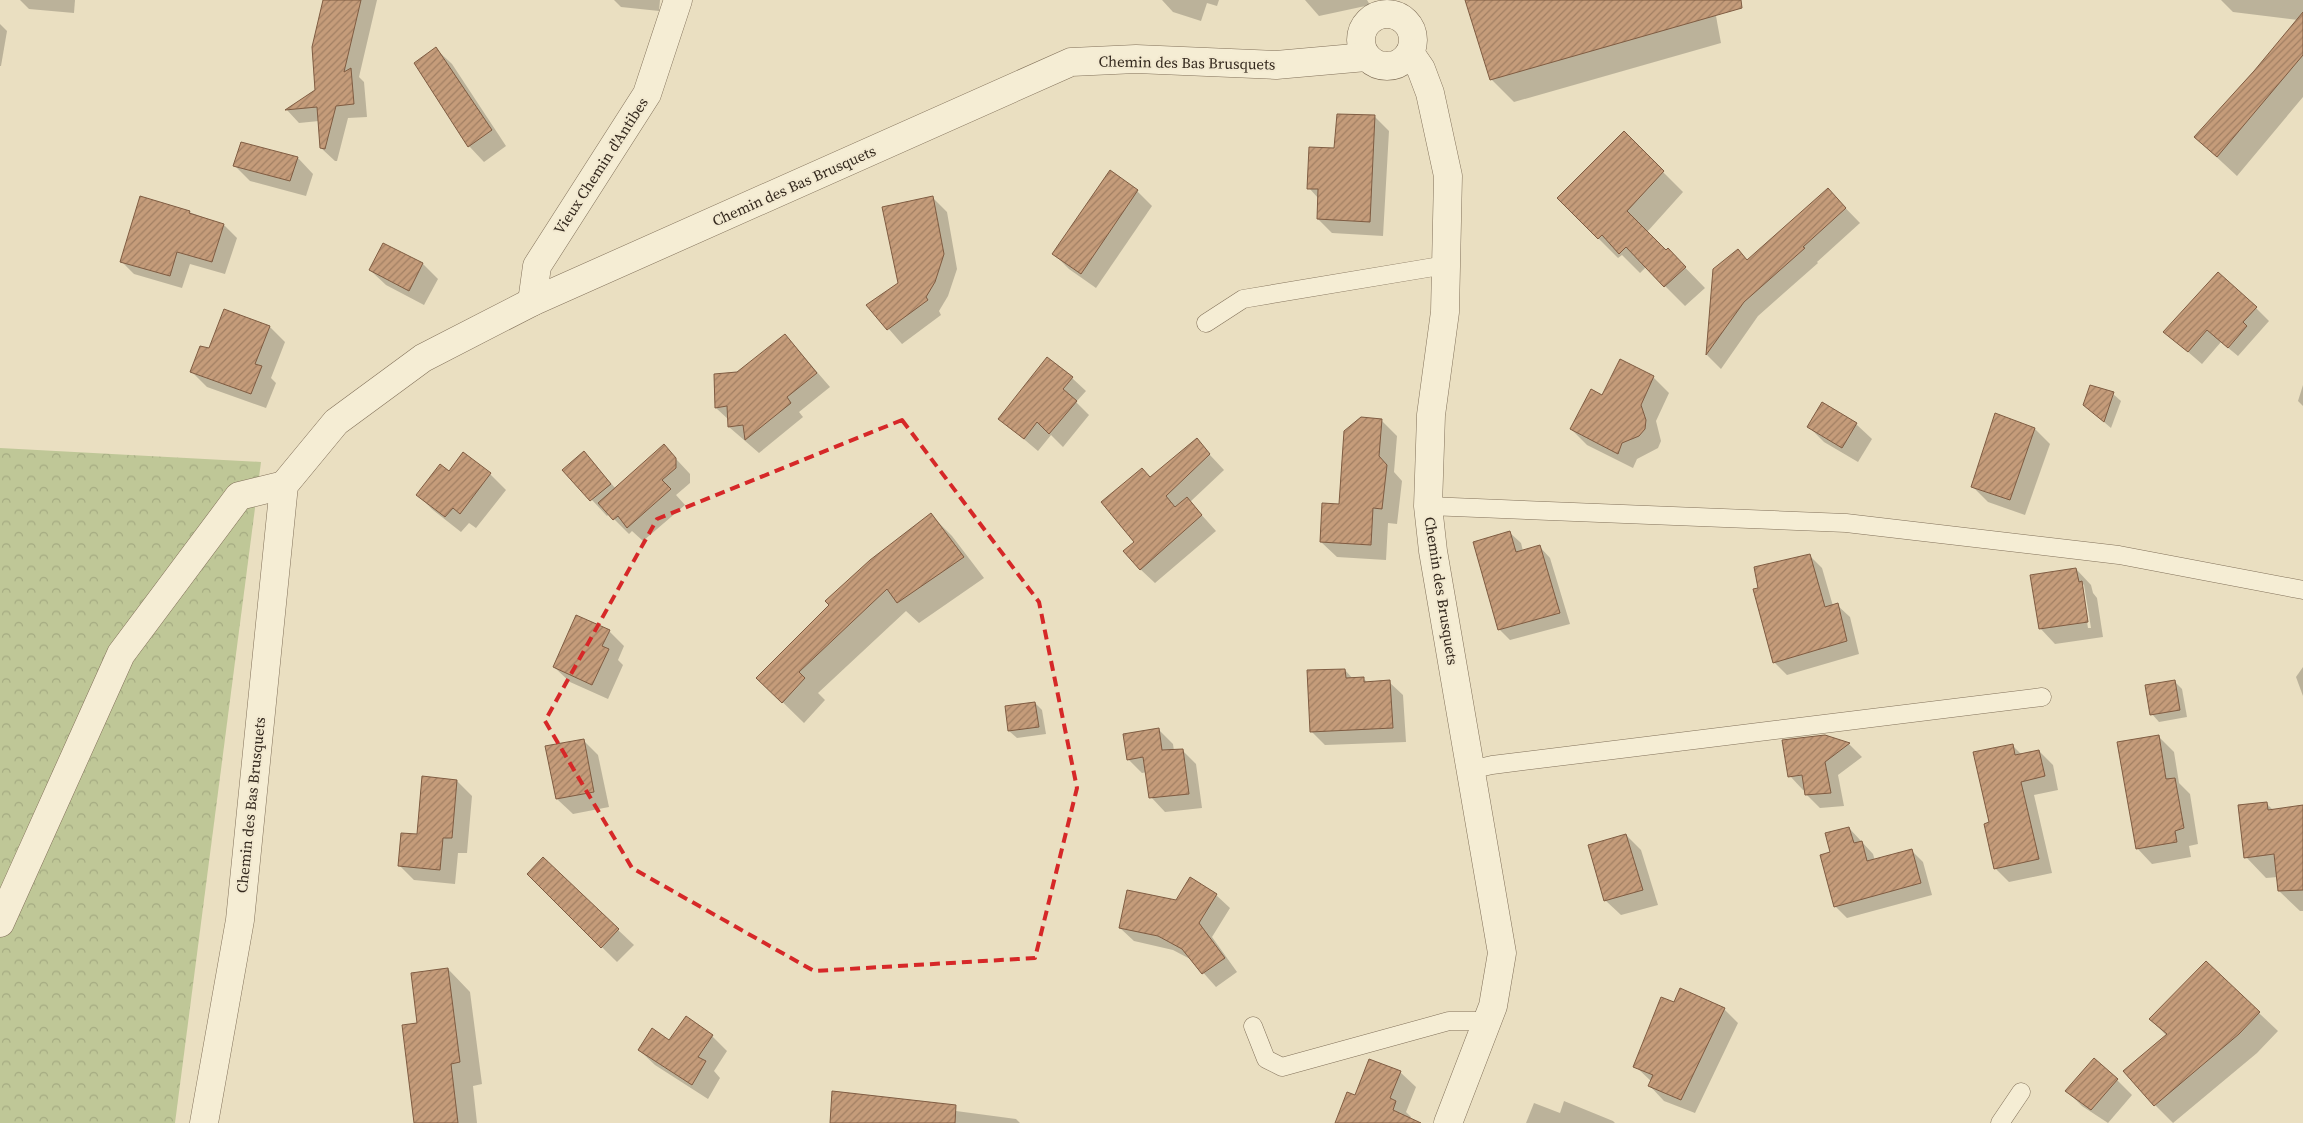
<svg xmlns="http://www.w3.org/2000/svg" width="2303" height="1123" viewBox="0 0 2303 1123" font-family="'Source Serif 4',serif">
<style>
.forest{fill:url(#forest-crowns)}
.shadow{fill:#0003;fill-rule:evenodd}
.building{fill:url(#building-hatch);stroke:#7f5c42}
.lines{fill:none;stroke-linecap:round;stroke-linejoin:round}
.service-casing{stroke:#82715a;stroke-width:19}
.minor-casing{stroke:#82715a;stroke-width:29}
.service{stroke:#f5edd4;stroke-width:18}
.minor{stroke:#f5edd4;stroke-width:28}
.marked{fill:none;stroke:#d62828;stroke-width:4;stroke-dasharray:10 6;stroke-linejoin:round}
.labels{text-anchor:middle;stroke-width:4;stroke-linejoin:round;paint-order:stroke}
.street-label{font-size:15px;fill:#33281d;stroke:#f2e9d0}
</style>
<defs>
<pattern id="forest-crowns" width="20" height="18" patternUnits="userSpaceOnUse" patternTransform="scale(1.25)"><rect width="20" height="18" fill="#bfc797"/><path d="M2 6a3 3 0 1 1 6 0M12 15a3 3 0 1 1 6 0" fill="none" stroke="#a5ab82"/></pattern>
<pattern id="building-hatch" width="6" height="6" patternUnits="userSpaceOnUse" patternTransform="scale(1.25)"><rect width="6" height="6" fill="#c59c7a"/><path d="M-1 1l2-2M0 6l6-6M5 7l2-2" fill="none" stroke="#a17f63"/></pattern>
</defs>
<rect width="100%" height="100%" fill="#eadfc1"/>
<path class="forest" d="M0 448 261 462 175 1123H0Z"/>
<g class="shadow">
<path d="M20 0H75L74 13 29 9Z"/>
<path d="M324 0H377L359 77 364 82 367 117 348 118 337 161H335L321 148 319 121 299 123 287 110 317 91Z"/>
<path d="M614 0H660L659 11 621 7Z"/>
<path d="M1162 0H1219L1217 6 1207 3 1201 21 1173 12Z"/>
<path d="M1305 0H1367L1370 5 1319 16Z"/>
<path d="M1467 0H1713L1721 43 1514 102 1491 79Z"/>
<path d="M2221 0H2303V97L2237 176 2195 137 2255 72 2298 20 2233 12Z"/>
<path d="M0 24 7 31 1 66H0Z"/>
<path d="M436 49 452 64 506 146 484 162 469 146Z"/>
<path d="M1375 117 1389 131 1383 236 1332 233 1318 219 1319 199 1309 188 1336 150Z"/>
<path d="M1624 133 1683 192 1647 232 1666 252 1668 250 1705 288 1685 306 1646 267 1640 273 1622 255 1618 258 1598 238Z"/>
<path d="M242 143 298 158 313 174 306 196 250 181 235 166Z"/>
<path d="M1828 190 1860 223 1817 262 1818 263 1758 316 1721 369 1707 355 1714 270 1748 262Z"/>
<path d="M1137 191 1152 206 1096 288 1069 269 1053 253Z"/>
<path d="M933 198 947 212 957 269 948 296 939 311 941 315 902 344 868 305 900 283Z"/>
<path d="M189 212 224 225 237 238 225 274 190 264 182 288 134 274 121 261Z"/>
<path d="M384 244 423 264 438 279 424 305 386 285 370 270Z"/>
<path d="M2256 308 2269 321 2238 356 2221 342 2202 364 2165 332Z"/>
<path d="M270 327 285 342 271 378 276 383 266 408 207 387 192 372 210 350Z"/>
<path d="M785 335 830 387 799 412 803 417 759 453 729 427V420L716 408 738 373Z"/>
<path d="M1620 361 1653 377 1669 393 1656 421 1661 441 1658 448 1637 459 1633 468 1587 445 1571 429 1603 397Z"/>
<path d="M1072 378 1086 391 1076 402 1089 415 1063 447 1051 435 1038 451 1000 419Z"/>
<path d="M2303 385V406L2298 401Z"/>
<path d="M2113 394 2121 401 2111 428 2084 405Z"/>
<path d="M1996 415 2035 429 2050 444 2025 515 1988 502 1973 487Z"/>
<path d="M1361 419 1382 421 1397 436 1394 472 1402 481 1397 524 1388 523 1386 560 1337 557 1321 542 1340 505Z"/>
<path d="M1856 424 1872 439 1858 462 1824 442 1809 427Z"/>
<path d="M1196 440 1224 470 1190 502 1216 531 1155 583 1140 569 1135 542 1151 478Z"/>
<path d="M664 446 690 474V483L676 495 685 505 643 541 632 531 629 534 609 514 607 516 564 470 584 453 616 489Z"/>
<path d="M464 454 490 474 506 490 476 528 469 523 461 532 433 510 418 495 449 473Z"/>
<path d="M931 515 952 536 984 578 919 623 906 611 818 693 825 700 804 723 758 678Z"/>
<path d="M1509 532 1521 543 1523 551 1539 546 1550 558 1570 624 1510 640 1499 629Z"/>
<path d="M1809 555 1822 568 1833 606 1837 605 1850 617 1859 654 1787 675 1774 662 1760 590Z"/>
<path d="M2076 569 2091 585 2093 593 2097 598 2103 637 2055 644 2040 628ZM2081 582 2084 585 2091 628H2088Z"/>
<path d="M609 631 624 646 618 660 623 665 608 699 570 682 554 667Z"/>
<path d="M2303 667V696L2296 677Z"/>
<path d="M1345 670 1353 679 1363 678 1368 683 1389 682 1403 695 1406 742 1325 745 1311 731Z"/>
<path d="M2175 682 2182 689 2187 717 2159 722 2152 714Z"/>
<path d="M1035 703 1042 710 1046 734 1017 738 1009 731Z"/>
<path d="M1159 730 1173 744 1174 751 1182 750 1196 764 1202 808 1165 812 1151 797 1147 772 1142 773 1128 759Z"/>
<path d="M1825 736 1849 744 1862 757 1838 775 1844 806 1820 808 1806 794V789L1803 790 1790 776Z"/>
<path d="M2158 736 2174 752 2179 783 2190 794 2198 844 2189 846 2191 857 2152 864 2137 848Z"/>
<path d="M583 740 598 755 609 807 573 814 557 799Z"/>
<path d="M2012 745 2022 755 2039 751 2053 765 2058 790 2034 795 2052 873 2009 882 1995 868 1991 823Z"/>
<path d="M457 781 472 796 467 853H458L455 884 414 880 399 865Z"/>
<path d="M2266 803 2273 810 2303 806V911H2300L2279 891 2278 877 2266 878 2246 857Z"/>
<path d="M1849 828 1873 854 1875 861 1912 851 1923 862 1932 895 1847 918 1835 906 1832 853Z"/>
<path d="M1626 835 1641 850 1658 905 1621 915 1605 900Z"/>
<path d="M543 859 634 945 617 962 528 874Z"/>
<path d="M1216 895 1230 908 1212 937 1237 972 1216 987 1192 960 1173 950 1134 941 1120 928 1177 901Z"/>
<path d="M2206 963 2278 1031 2257 1053 2173 1123 2155 1105 2167 1036 2150 1019Z"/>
<path d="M448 969 470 992 482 1084 473 1086 477 1123H415L419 1024Z"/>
<path d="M1675 1004 1724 1009 1738 1023 1695 1113 1664 1101 1650 1086 1652 1082 1635 1066Z"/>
<path d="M712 1036 727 1051 714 1071 720 1078 708 1099 655 1065 639 1050 669 1041Z"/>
<path d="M1400 1072 1416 1087 1406 1112 1411 1117 1409 1123H1337L1356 1097Z"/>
<path d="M2117 1080 2132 1095 2108 1123 2082 1106 2066 1090Z"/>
<path d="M1564 1101 1613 1121 1615 1123H1526L1534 1103 1560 1113Z"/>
<path d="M926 1107 1016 1119 1020 1123H831Z"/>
</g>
<g class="building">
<path d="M323 0H361L344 72 351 68 354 104 336 106 325 149 320 148 317 107 285 110 315 90 312 47Z"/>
<path d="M1465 0H1741L1742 8 1490 80Z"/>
<path d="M2303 12V55L2217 157 2194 137 2254 71Z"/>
<path d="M436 47 492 130 468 147 414 63Z"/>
<path d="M1337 114 1375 115 1370 222 1317 219 1318 189H1307L1309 147 1334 148Z"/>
<path d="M1624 131 1664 171 1627 211 1666 250 1668 248 1686 267 1664 287 1626 247 1619 254 1602 235 1598 239 1557 198Z"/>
<path d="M241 142 298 157 290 181 233 166Z"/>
<path d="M1110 170 1138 190 1081 274 1052 254Z"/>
<path d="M1828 188 1846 208 1803 247 1805 248 1744 302 1706 355 1713 269 1738 249 1747 260Z"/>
<path d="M140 196 190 211 189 213 224 224 212 262 177 252 170 276 120 262Z"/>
<path d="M933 196 944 254 935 282 926 297 928 300 887 330 866 305 898 283 882 207Z"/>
<path d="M383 243 423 263 409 291 369 270Z"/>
<path d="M2218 272 2257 307 2243 322 2247 326 2228 348 2207 330 2188 352 2163 332Z"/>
<path d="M224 309 270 326 255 364 262 366 251 394 190 372 200 346 209 348Z"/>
<path d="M785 334 817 373 787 397 791 403 745 440 743 425 728 427 727 406 715 408 714 374 737 372Z"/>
<path d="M1047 357 1073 377 1063 389 1077 401 1049 434 1037 422 1024 439 998 419Z"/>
<path d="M1620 359 1654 376 1641 405 1646 420 1645 429 1639 436 1622 443 1618 454 1570 429 1591 389 1602 395Z"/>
<path d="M2090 385 2114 392 2104 422 2083 405Z"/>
<path d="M1822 402 1857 423 1842 448 1807 427Z"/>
<path d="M1995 413 2035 428 2010 500 1971 487Z"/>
<path d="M1361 417 1382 419 1379 456 1387 465 1382 509 1373 508 1371 545 1320 542 1322 503 1339 504 1344 431Z"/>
<path d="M1197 438 1210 454 1166 496 1175 507 1187 497 1202 515 1140 570 1123 551 1134 542 1101 502 1142 468 1150 477Z"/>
<path d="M664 444 676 458V468L662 480 671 489 627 528 618 516 613 520 598 503Z"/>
<path d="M584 451 611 484 590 501 562 470Z"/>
<path d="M463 452 491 473 460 514 453 508 445 517 416 495 440 464 449 471Z"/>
<path d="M931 513 964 557 897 603 887 589 799 672 805 678 782 703 756 678 829 605 825 601 870 560Z"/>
<path d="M1510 531 1516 552 1540 545 1560 613 1498 630 1473 542Z"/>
<path d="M1810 554 1825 607 1838 603 1847 641 1773 663 1753 589 1758 588 1754 567Z"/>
<path d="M2076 568 2079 582 2082 581 2088 622 2039 629 2030 575Z"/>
<path d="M576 615 610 630 602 646 609 649 592 685 553 667Z"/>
<path d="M1345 669 1346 678 1364 677V682L1390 680 1393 728 1310 732 1307 670Z"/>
<path d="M2175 680 2180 710 2150 715 2145 685Z"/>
<path d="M1035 702 1039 727 1008 731 1005 706Z"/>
<path d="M1159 728 1162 750 1183 749 1189 794 1149 798 1143 757 1127 760 1123 734Z"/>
<path d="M1825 735 1850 743 1825 762 1831 793 1805 795 1802 775 1788 777 1782 740Z"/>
<path d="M2159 735 2166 779 2175 778 2184 828 2175 831 2177 842 2136 849 2117 742Z"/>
<path d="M584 739 594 792 556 799 545 746Z"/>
<path d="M2013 744 2015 755 2039 750 2045 776 2021 782 2039 859 1994 869 1984 824 1989 822 1973 752Z"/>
<path d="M422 776 457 780 452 838H443L440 870 398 866 401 833 417 834Z"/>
<path d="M2267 802 2268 810 2303 805V890L2278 891 2274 854 2244 858 2238 805Z"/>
<path d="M1849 827 1854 843 1862 841 1867 861 1912 849 1921 883 1834 907 1820 855 1830 852 1825 833Z"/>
<path d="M1626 834 1643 890 1604 901 1588 845Z"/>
<path d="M543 857 619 929 601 948 527 874Z"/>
<path d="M1190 877 1217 894 1199 923 1225 958 1202 974 1182 949 1158 936 1119 928 1127 890 1176 900Z"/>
<path d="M2206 961 2260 1012 2239 1034 2154 1106 2123 1071 2167 1034 2149 1019Z"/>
<path d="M448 968 460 1062 451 1064 458 1123H414L402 1025 417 1023 411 973Z"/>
<path d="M1680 988 1725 1008 1681 1100 1648 1086 1653 1075 1633 1067 1661 997 1674 1002Z"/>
<path d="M686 1016 713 1035 698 1057 706 1061 692 1085 638 1050 652 1028 669 1040Z"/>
<path d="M2094 1058 2118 1079 2091 1110 2065 1091Z"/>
<path d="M1369 1059 1401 1071 1390 1098 1396 1101 1393 1110 1421 1123H1335L1347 1092 1355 1095Z"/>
<path d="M832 1091 956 1105 955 1123H830Z"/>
</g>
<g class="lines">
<g class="service-casing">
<g id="service">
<path d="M1206 323 1243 299 1446 265"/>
<path d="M1428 506 1846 523 2119 555 2303 590"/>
<path d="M1470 770 1492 765 2042 697"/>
<path d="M1253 1026 1266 1059 1282 1067 1449 1021H1487"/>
<path d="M2000 1123 2021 1092"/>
</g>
</g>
<g class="minor-casing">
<g id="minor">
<circle cx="1387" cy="40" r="26"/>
<path d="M1410 53 1421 69 1430 93 1448 176 1445 312 1431 415 1428 506 1433 551 1502 953 1493 1006 1448 1123"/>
<path d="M532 302 537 266 647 94 678 0"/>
<path d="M0 923 121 654 239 496 284 485"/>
<path d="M204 1123 240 920 284 485 336 422 423 358 532 302 1071 62 1136 59 1276 65 1366 57"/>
</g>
</g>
<use href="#service" class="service"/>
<use href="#minor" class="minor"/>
</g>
<path class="marked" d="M902 420 1039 602 1077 788 1035 958 814 971 632 868 545 721 657 519Z"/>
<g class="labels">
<g class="street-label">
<text transform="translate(1187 63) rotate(1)" y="5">Chemin des Bas Brusquets</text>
<text transform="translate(601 166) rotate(-57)" y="5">Vieux Chemin d'Antibes</text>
<text transform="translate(794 186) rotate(-24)" y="5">Chemin des Bas Brusquets</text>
<text transform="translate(1441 591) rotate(81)" y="5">Chemin des Brusquets</text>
<text transform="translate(251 805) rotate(-84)" y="5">Chemin des Bas Brusquets</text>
</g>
</g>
</svg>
